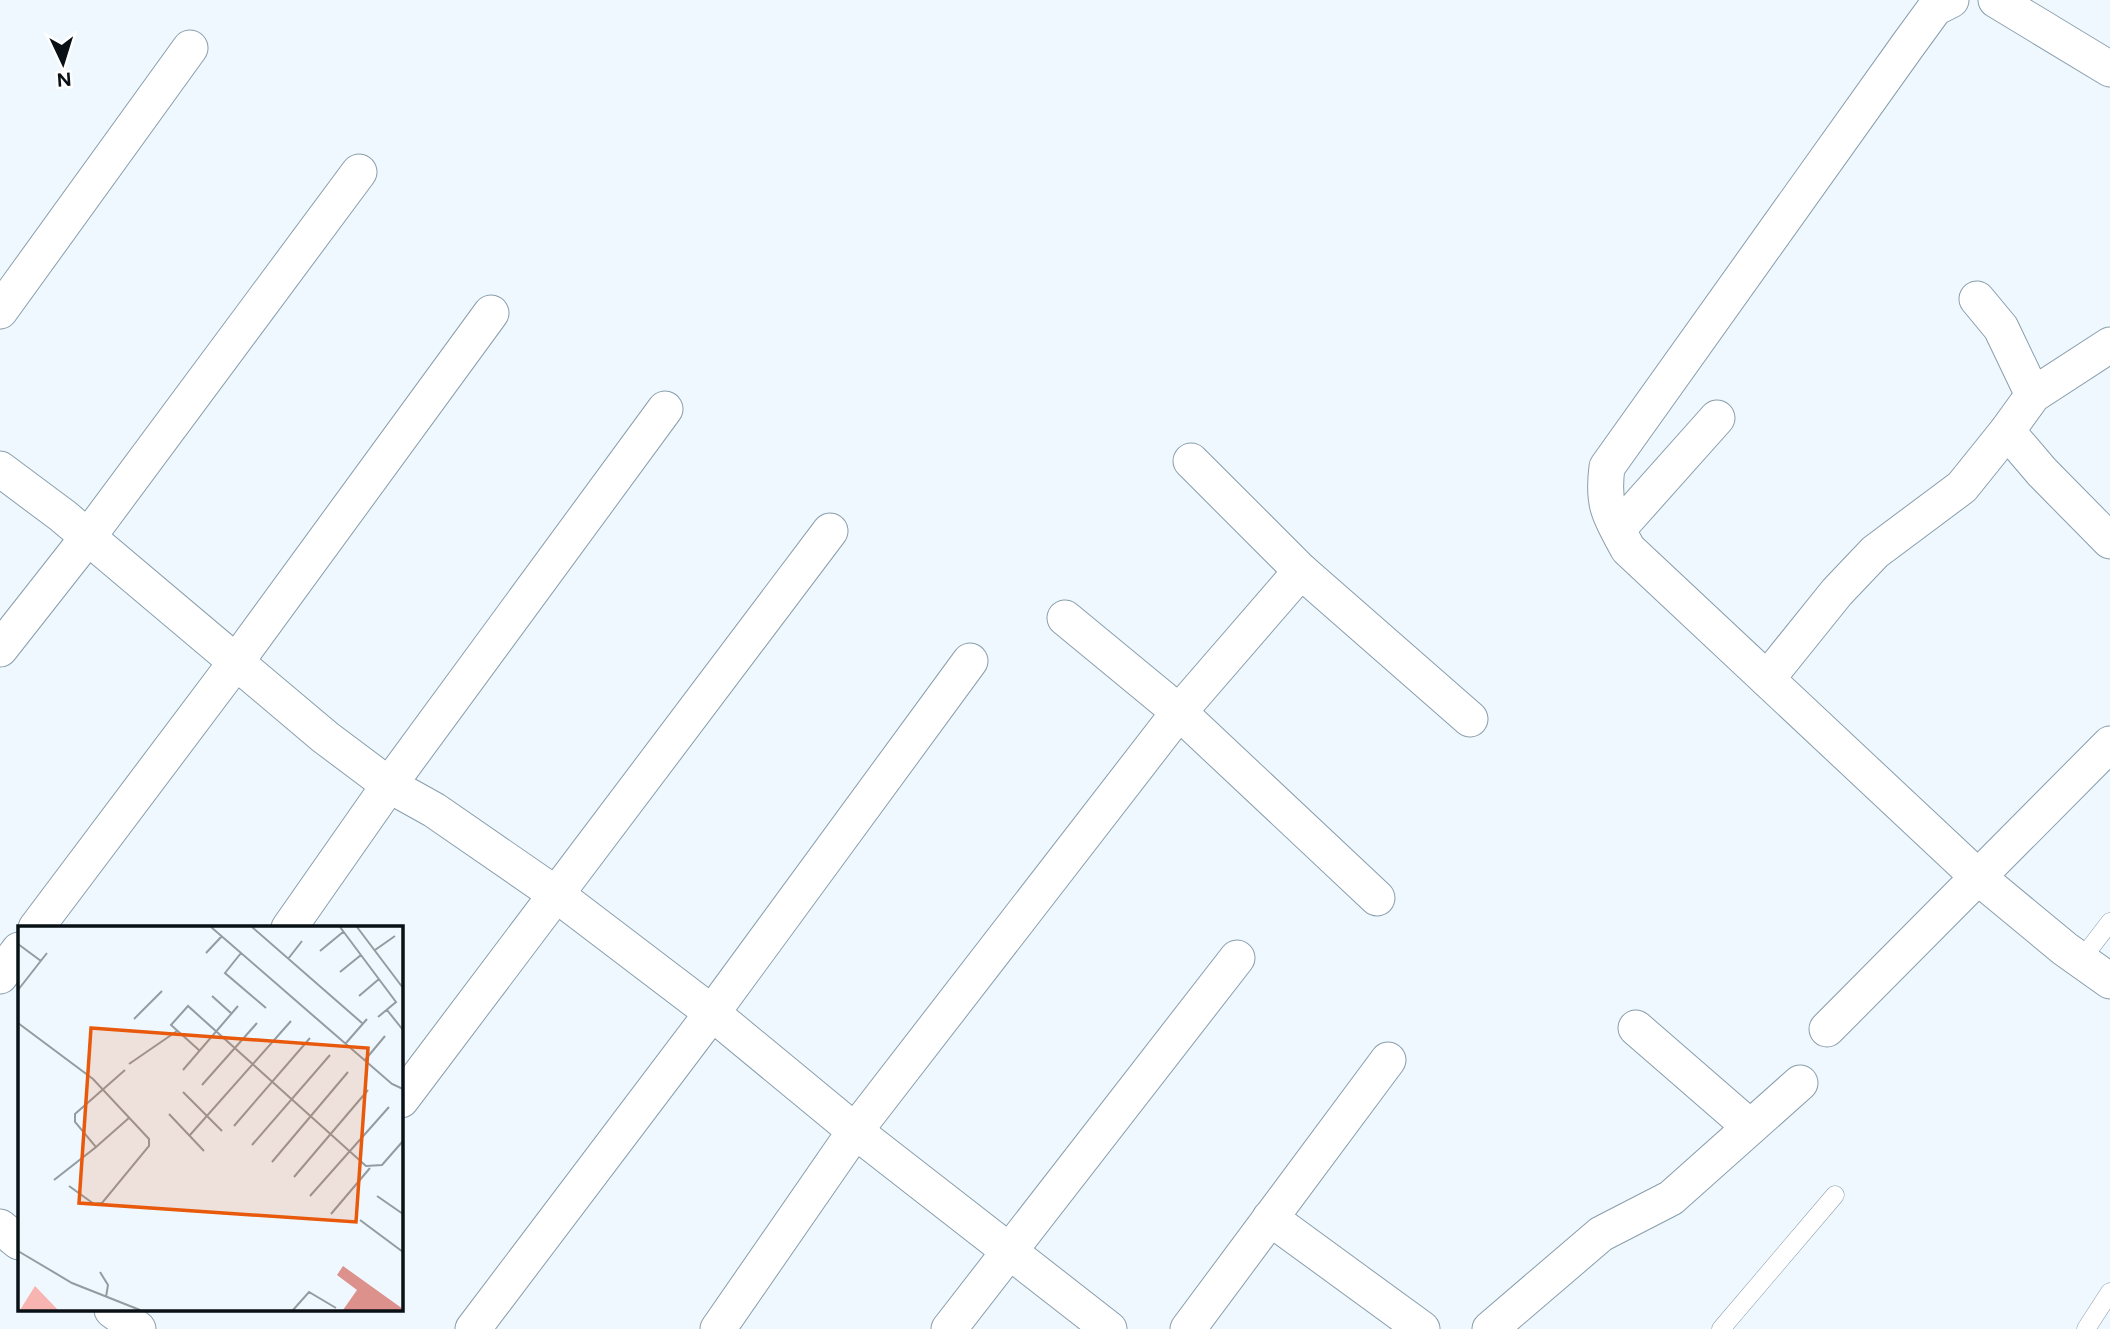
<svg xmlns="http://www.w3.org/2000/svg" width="2110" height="1329" viewBox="0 0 2110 1329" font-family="Figtree,sans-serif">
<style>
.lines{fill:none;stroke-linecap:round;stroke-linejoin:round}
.service-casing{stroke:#899eac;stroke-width:19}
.minor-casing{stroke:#899eac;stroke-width:37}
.service{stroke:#fff;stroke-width:18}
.minor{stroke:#fff;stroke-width:35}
.inset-road{fill:none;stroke:#939ca1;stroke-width:2}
.view{fill:#e8590c;fill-opacity:0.15;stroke:#e8590c;stroke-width:3.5}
.inset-edge{fill:none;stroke:#091116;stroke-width:3.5}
</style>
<rect width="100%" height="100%" fill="#eff8fe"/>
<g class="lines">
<g class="service-casing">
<g id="service">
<path d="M2081 960 2110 922"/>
<path d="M1721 1329 1835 1195"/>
<path d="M2086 1329 2110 1292"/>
</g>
</g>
<g class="minor-casing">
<g id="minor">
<path d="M1951 0 1935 8 1908 45 1607 467C1602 506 1610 516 1628 549L1978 877 2065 949 2110 981"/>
<path d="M1996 0 2110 69"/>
<path d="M1977 299 2001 328 2033 395"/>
<path d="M0 311 190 48"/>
<path d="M2110 345 2033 395 2007 431 2042 472 2110 541"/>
<path d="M1191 461 1301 571 1470 719"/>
<path d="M0 469 63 516 325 737 389 785 434 810 557 895 712 1013 855 1131 1109 1329"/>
<path d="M1618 529 1717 418"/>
<path d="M1065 618 1179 712 1377 898"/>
<path d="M0 649 88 537 359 172"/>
<path d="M1767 679 1837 592 1875 552 1962 487 2007 431"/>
<path d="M36 928 236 662 491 313"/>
<path d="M289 928 389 785 665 409"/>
<path d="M0 976 19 950"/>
<path d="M1636 1028 1750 1127"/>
<path d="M1827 1029 2110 744"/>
<path d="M401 1100 830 531"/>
<path d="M1270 1218 1422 1329"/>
<path d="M0 1227 19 1242"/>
<path d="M112 1310 138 1329"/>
<path d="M473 1329 712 1013 970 661"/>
<path d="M718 1329 855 1131 1179 712 1301 571"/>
<path d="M949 1329 1237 958"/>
<path d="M1188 1329 1388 1060"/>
<path d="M1490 1329 1601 1234 1671 1198 1800 1083"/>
</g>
</g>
<use href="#service" class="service"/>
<use href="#minor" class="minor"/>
</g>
<g transform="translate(18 926)">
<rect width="385" height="385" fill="#eff8fe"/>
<path d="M17 360 40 384H2Z" fill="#f8b4b0"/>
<path d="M325 340 385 383V384H325L339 364 319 349Z" fill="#dc918d"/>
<path class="inset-road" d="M193 1 374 158 385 163M234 1 344 97M322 1 378 76 360 91M339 1 385 62M0 18 23 35M357 24 377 10M302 25 325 6M188 27 204 10M223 27 207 47 248 82M270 33 284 15M322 46 343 29M0 64 29 27M194 70 214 88M341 70 361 53M369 84 385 104M116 93 144 65M0 97 75 153 131 213V220L84 277 76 278 51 260M328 117 349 93M182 125 153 99 170 80 348 240 364 239 385 215M347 134 367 110M111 138 159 105M165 144 220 80M184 159 239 97M165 166 204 205M151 188 186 225M216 200 292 112M172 209 273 95M234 219 312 129M78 221 112 191M254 236 330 146M276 251 350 164M36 254 78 221 57 196V188L107 144M292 270 371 181M359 270 385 288M313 288 352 242M342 294 385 326M0 325 54 357 122 384M82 346 90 359 88 371M275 384 291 366 318 382"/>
<path class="view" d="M73 102 350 122 338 296 61 277Z"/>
<rect width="385" height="385" class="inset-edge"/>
</g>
<g transform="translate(63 63) rotate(176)" stroke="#ffffff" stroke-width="5" paint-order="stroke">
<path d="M0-5L12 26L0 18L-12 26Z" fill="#091116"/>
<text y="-10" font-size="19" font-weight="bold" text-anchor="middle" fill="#091116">N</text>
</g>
</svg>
